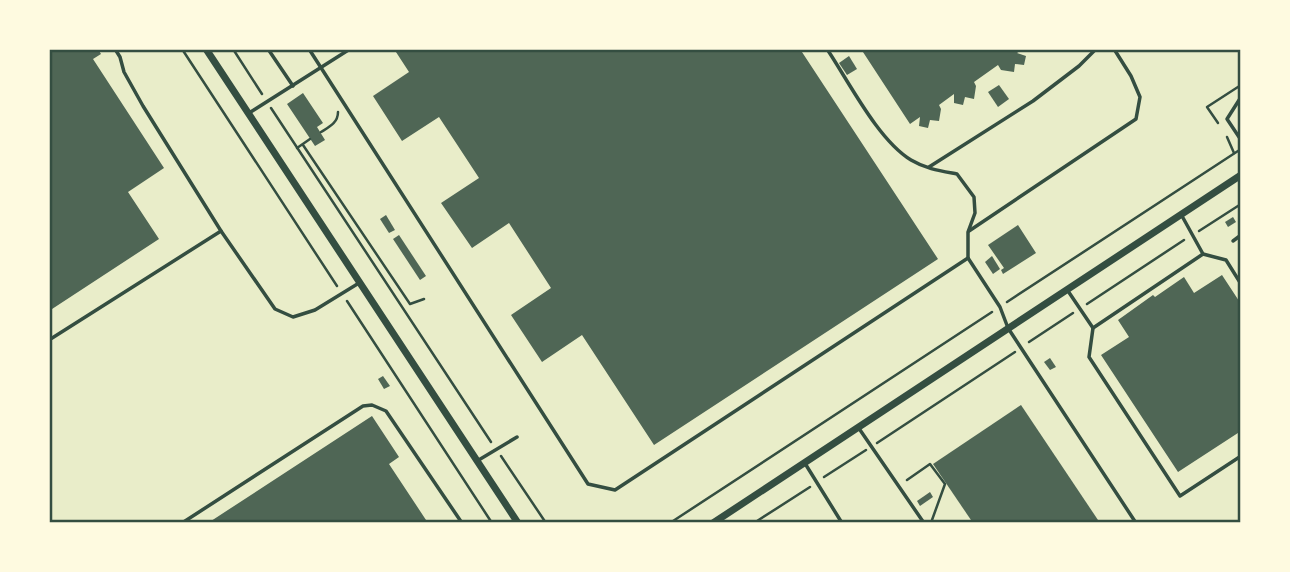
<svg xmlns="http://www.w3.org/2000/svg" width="1290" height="572" viewBox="0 0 1290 572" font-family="Inter,sans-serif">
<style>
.building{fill:#4f6655}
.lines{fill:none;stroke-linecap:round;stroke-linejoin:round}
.path{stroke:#344e41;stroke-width:2.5}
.service{stroke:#344e41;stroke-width:3.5}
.minor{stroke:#344e41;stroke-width:7}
.neatline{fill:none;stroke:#344e41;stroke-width:2.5}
</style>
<rect width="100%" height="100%" fill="#e9edc9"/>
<g class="building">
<path d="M49 49H98L101 54 93 59 164 168 128 192 159 239 49 311Z"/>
<path d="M394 49H800L938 259 654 445 582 335 542 362 511 315 551 288 509 223 472 248 441 203 479 178 439 117 402 141 373 96 409 72Z"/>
<path d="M861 49H1023L1017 53 1026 56 1024 65 1015 64 1014 72 1001 70 998 65 974 82 976 86 974 99 965 97 963 105 954 103V94L939 105 941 109 939 121 930 120 928 128 919 126 920 117 910 124Z"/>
<path d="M849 56 857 69 847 75 839 63Z"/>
<path d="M999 85 1009 99 998 107 988 92Z"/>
<path d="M303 93 323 123 317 127 325 140 315 146 287 104Z"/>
<path d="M386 215 395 230 389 233 380 219Z"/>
<path d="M1233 217 1236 222 1228 227 1225 222Z"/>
<path d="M1018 225 1036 253 1003 274 1001 270 1004 268 988 245Z"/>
<path d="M399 235 426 276 420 280 393 239Z"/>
<path d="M992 256 1000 269 993 274 985 262Z"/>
<path d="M1222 275 1241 304V431L1178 472 1101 355 1129 337 1118 320 1153 295 1155 297 1184 277 1194 293Z"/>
<path d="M1050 358 1056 367 1050 370 1044 362Z"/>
<path d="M383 376 390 386 384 389 378 379Z"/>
<path d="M1021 405 1100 523H973L933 464Z"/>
<path d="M372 416 399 457 389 464 428 523H208Z"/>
<path d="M930 492 933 497 920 506 917 501Z"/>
</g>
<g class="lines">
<g class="path">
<path d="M182 49 337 286"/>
<path d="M233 49 262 94"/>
<path d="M271 108 491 442"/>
<path d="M1218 123 1207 107 1241 85"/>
<path d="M321 132C329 127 338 123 338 112"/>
<path d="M1227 137 1234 153"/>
<path d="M303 145 410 304 424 299"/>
<path d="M297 148 310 139"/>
<path d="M1199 231 1241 204"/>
<path d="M347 301 492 523"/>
<path d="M1007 302 1241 149"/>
<path d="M1087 304 1184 240"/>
<path d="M1029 342 1073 313"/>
<path d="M877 443 1015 352"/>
<path d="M501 456 546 523"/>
<path d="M824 477 866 450"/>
<path d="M907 480 930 464 945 484 932 520"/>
<path d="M670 523 992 312"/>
<path d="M754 523 810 487"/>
</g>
<g class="service">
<path d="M115 49 120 57 124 72 143 106 221 231"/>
<path d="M268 49 293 86"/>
<path d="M309 49 588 484 615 490 968 258"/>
<path d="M827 49C849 82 878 140 911 160 926 169 941 171 957 174L974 197 975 213 968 232V258L1000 307 1008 328 1136 523"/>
<path d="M1241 97 1227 119 1241 140"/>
<path d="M249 113 350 49"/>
<path d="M929 167 1033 101 1079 66 1096 49"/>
<path d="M1182 216 1203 254 1226 260 1241 284"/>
<path d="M969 231 1136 119 1140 97 1131 76 1114 49"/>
<path d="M1233 241 1241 235"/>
<path d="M1068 291 1093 328 1089 357 1180 496 1241 456"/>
<path d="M1093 328 1203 254"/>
<path d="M49 340 221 231 275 309 293 317 315 310 359 283"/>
<path d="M858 427 924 523"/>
<path d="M477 461 517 437"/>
<path d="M806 465 842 523"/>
<path d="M182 523 363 406 372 405 386 411 462 523"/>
</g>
<g class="minor">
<path d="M206 49 518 523"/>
<path d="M713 523 1241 175"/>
</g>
</g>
<rect width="1290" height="572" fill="none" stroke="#fefae0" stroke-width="102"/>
<rect x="51" y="51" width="1188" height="470" class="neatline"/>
</svg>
